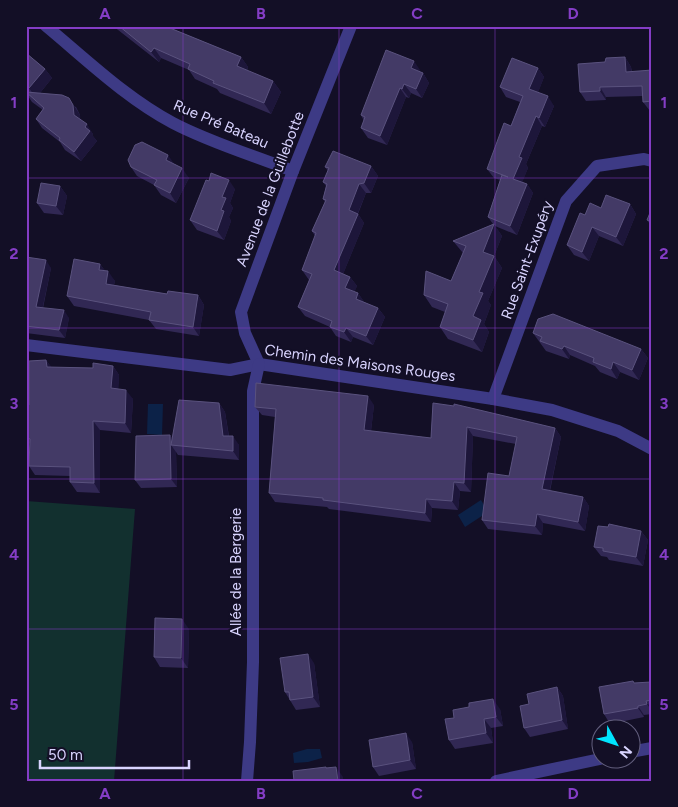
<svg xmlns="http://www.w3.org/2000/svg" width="678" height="807" viewBox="0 0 678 807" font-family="Figtree,sans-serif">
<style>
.green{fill:#12302f}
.water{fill:#0c2248}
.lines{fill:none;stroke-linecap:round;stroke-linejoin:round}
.minor{stroke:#3d3a85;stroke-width:12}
.wall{fill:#312854}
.shaded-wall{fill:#1d163a}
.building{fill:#433a66;stroke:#5a527e}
.grid{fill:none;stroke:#843dc5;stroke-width:1;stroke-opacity:0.55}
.labels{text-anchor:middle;stroke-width:4;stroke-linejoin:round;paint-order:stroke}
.street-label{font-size:15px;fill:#d9d4ff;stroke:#130f26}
.neatline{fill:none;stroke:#843dc5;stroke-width:2}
.grid-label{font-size:16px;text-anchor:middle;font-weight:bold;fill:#843dc5}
</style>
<rect width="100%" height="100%" fill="#130f26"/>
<path class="green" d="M26 501 135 509 114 781H26Z"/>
<g class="water">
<path d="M148 404H163L162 435 147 434Z"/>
<path d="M481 500 488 512 465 527 458 515Z"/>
<path d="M307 749H320L322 758 308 762 294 763 293 753Z"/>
</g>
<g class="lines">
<g class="minor">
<path d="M46 26C87 60 126 98 173 123 211 143 253 155 293 171"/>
<path d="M26 345 230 370 259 364 493 399 552 410 618 431 652 449"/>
<path d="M259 364 245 333 241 312 293 171 351 26"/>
<path d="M493 399 566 201 597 166 644 159 652 161"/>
<path d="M630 752 652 748"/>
<path d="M247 781 250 742 253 662V391L259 364"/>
<path d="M496 781 600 759"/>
</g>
</g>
<g class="wall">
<path d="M113 26H165L241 57 248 67 247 71 273 81 281 92 271 114 220 93 217 89 195 79 189 70 161 58 159 62Z"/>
<path d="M26 53 45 69 52 78 40 93 76 107 80 115V119L93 134 92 135 97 141 81 161 65 150 60 142 42 128 36 119 43 110 32 102 26 93V92H29L26 90Z"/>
<path d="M625 57 631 67 632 72 652 70V111H650L643 102V96L606 97V100L586 101 580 92 605 62Z"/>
<path d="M538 68 544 77 538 92 554 106 545 127 542 126 526 164 528 168 522 182 527 184 533 193 517 235 495 226 502 236 494 256 502 268 488 301 491 305 484 324 489 332 482 352 448 339 440 327 445 312 432 307 424 295 451 281 463 253 453 241 493 224 488 217 500 180 494 178 487 169 511 126 520 102 506 97 500 87Z"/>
<path d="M420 70V72L423 73 429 83 422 98 411 93 409 98 406 97 387 145 368 138 361 128 364 121 361 115Z"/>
<path d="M175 164 189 178 176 203 161 195 154 185 137 176 131 167Z"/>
<path d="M371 166 378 176 371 193H366L358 214 364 223 343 274 350 277 357 286 354 292 358 293 364 302 378 308 385 317 373 345 353 337 351 342 336 336 330 327 305 316 298 307 309 280 302 270 315 236 312 231 325 202 323 199 326 186 323 182 328 171 325 167Z"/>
<path d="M209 181 235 189 230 203 233 208 229 217 231 221 224 240 197 230 190 220Z"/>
<path d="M60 186 67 196 63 215 44 213 37 203Z"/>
<path d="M630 204 636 214 623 246 599 236 589 261 574 255 567 245 585 215 601 208Z"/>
<path d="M652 208V227L647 220Z"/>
<path d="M26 257 51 268 43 308 69 318 65 338 26 333Z"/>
<path d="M100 264 105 271 115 281 114 285 167 294 198 295 204 305 199 336 156 329 149 320 74 306 67 296Z"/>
<path d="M533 333 641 349 648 358 639 380 620 372 617 379 600 372 595 366 570 355 569 359 546 351Z"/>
<path d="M46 360 51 367 93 368 113 366 119 375 118 389 133 399 131 433 100 430V493L77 492 70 482V476L35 475 29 466 30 444 26 439V405H29Z"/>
<path d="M219 403 225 412 229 436 239 445V460L178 455 176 452 177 487 141 488 135 480 170 435 172 438Z"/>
<path d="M433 403 555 428 561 437 550 491 583 497 589 506 585 531 543 523 542 535 488 529 482 520 509 476 516 444 473 436 471 492 460 491 458 510 432 508 431 522 329 509 327 507 275 502 269 493 275 417 262 415 255 407 374 405 371 431 431 438Z"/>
<path d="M641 531 648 540 643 566 609 560 607 557 601 556 594 547Z"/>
<path d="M189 629 188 668 160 667 154 657Z"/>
<path d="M314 663 320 707 296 710 285 692Z"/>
<path d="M634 683H652V714L644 715V717L610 724 604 714Z"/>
<path d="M557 687 563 696 568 729 530 737 524 728 529 704Z"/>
<path d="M500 709 503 726 491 728 493 743 455 749 449 740Z"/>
<path d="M412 742 416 769 379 776 373 767Z"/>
</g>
<g class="shaded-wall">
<path d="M154 48 161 58 159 62 151 52Z"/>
<path d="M241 57 248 67 244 77 237 66Z"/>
<path d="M625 57 631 67 632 82 626 72Z"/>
<path d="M414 61 420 70 418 78 411 68Z"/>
<path d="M538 68 544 77 536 98 529 89Z"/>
<path d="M45 69 52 78 36 98 29 88Z"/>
<path d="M423 73 429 83 422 98 416 89Z"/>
<path d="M273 81 281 92 271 114 264 103Z"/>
<path d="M404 84 411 93 409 98 402 89Z"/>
<path d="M600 87 606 97V100L600 91Z"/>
<path d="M400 88 406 97 387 145 380 136Z"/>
<path d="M548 96 554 106 545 127 539 118Z"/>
<path d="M69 98 80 115 81 124 74 115Z"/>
<path d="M536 116 542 126 526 164 528 168 520 188 513 179 519 157Z"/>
<path d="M87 124 93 134 92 135 97 141 81 161 74 152Z"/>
<path d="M168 155 175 165 166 160Z"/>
<path d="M371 166 378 176 371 193 364 183Z"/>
<path d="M182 168 189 178 176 203 170 193Z"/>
<path d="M229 180 235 189 230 203 233 208 229 217 231 221 224 240 217 231 221 210 222 197Z"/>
<path d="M359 184 366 193 355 220 349 210Z"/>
<path d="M527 184 533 193 517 235 510 226Z"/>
<path d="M60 186 67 196 63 215 56 206Z"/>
<path d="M630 204 636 214 623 246 616 237Z"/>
<path d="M358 214 364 223 341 279 334 270Z"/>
<path d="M494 224 502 236 494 256 502 268 488 301 491 305 484 324 489 332 482 352 473 340V316L479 292 483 252Z"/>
<path d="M592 227 599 236 589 261 582 252Z"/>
<path d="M46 260 51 268 41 315 36 307Z"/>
<path d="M100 264 107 273 99 270Z"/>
<path d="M108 271 115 281 112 293 106 284Z"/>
<path d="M350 277 357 286 352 298 345 288Z"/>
<path d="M358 293 365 303 356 299Z"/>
<path d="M198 295 204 305 199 336 193 327Z"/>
<path d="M378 308 385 317 373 345 366 336Z"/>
<path d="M64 310 69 318 65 338 59 330Z"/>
<path d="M346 328 353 337 351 342 344 332Z"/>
<path d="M564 346 570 355 569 359 562 349Z"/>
<path d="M641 349 648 358 639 380 632 370Z"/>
<path d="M46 360 53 369 47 367Z"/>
<path d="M613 362 620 372 617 379 611 369Z"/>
<path d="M113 366 119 375 118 398 111 388Z"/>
<path d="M126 390 133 399 131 433 125 423Z"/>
<path d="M368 396 374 405 370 439 364 430Z"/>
<path d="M219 403 225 412 230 445 223 436Z"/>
<path d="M93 421 100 430V493L94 483Z"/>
<path d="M467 427 473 436 471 492 464 483Z"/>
<path d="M555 428 561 437 548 498 542 489Z"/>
<path d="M170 435 176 443 171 445 176 452 177 487 171 479Z"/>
<path d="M233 436 239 445V460L233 451Z"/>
<path d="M454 482 460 491 458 510 452 501Z"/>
<path d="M583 497 589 506 585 531 578 522Z"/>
<path d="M426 499 432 508 431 522 425 513Z"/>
<path d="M537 514 543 523 542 535 535 526Z"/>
<path d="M641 531 648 540 643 566 636 557Z"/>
<path d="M182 619 189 629 188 668 181 658Z"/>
<path d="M308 654 314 663 320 707 313 697Z"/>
<path d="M557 687 563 696 568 729 562 720Z"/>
<path d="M493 699 500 709 503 726 496 717Z"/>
<path d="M646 701 652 709V711L647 704Z"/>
<path d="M638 706 644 715V717L638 708Z"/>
<path d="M484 719 491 728 493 743 486 733Z"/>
<path d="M406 733 412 742 416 769 410 760Z"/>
<path d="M336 767 343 777V781H338Z"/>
</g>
<g class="building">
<path d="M119 26H165L241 57 237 66 273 81 264 103 213 83 214 81 188 69 190 64 154 48 151 52Z"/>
<path d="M386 50 414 61 411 68 423 73 416 89 404 84 402 89 400 88 380 136 361 128 365 117 361 115Z"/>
<path d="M26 53 45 69 29 88 26 86Z"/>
<path d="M625 57 626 72 652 70V101L643 102 642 86 600 87V91L580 92 578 64 605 62 606 58Z"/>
<path d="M512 58 538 68 529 89 548 96 539 118 536 116 519 157 522 158 513 179 527 184 510 226 488 217 502 175 508 177 487 169 504 123 511 126 523 96 500 87Z"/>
<path d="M26 92 62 95 69 98 73 105 74 115 87 124 85 127 90 131 74 152 59 140 60 138 36 119 44 108Z"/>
<path d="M142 142 168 155 166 160 182 168 170 193 154 185 157 180 131 167 128 160 135 145Z"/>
<path d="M333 151 371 166 364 183 359 184 349 210 358 214 334 270 350 277 345 288 358 293 356 299 378 308 366 336 346 328 344 332 330 327 332 321 298 307 312 274 302 270 316 233 312 231 326 200 323 199 327 184 323 182 329 168 325 167Z"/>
<path d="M211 173 229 180 222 197 226 198 221 210 224 211 217 231 190 220 206 180 209 181Z"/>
<path d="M41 183 60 186 56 206 37 203Z"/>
<path d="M606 195 630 204 616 237 592 227 582 252 567 245 580 213 585 215 590 203 601 208Z"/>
<path d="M652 208V222L647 220Z"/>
<path d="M494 224 483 252 494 256 479 292 483 293 473 316 481 320 473 340 440 327 448 304 424 295 426 271 451 281 466 246 453 241Z"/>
<path d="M26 257 46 260 36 307 64 310 59 330 26 326Z"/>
<path d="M74 259 100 264 99 270 108 271 106 284 167 294 168 291 198 295 193 327 149 320 151 312 67 296Z"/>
<path d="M553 314 641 349 632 370 613 362 611 369 593 362 594 358 564 346 562 349 540 341 542 337 533 333 538 319Z"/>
<path d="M46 360 47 367 93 368V363L113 366 111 388 126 390 125 423 93 421 94 483 70 482V467L29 466 30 439 26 437V405H29V361Z"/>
<path d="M256 383 368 396 364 430 431 438 433 403 454 406V404L555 428 542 489 583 497 578 522 537 514 535 526 482 520 488 473 509 476 517 437 467 427 464 483 454 482 452 501 426 499 425 513 323 500V498L269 493 276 409 255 407Z"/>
<path d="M179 400 219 403 223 436H233V451L171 445Z"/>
<path d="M170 435 171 479 135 480 136 436Z"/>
<path d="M609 524 641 531 636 557 603 551V548L594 547 598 526 608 527Z"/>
<path d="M155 618 182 619 181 658 154 657Z"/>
<path d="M308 654 313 697 290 700 289 692H285L280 658Z"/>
<path d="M633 681 634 683 651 682 652 700 646 701 647 704 638 706V708L604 714 599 687Z"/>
<path d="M557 687 562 720 524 728 520 706 529 704 527 694Z"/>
<path d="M493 699 496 717 484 719 486 733 449 740 445 719 454 718 453 710 469 707V703Z"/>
<path d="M406 733 410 760 373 767 369 740Z"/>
<path d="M326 767V768L336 767 338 781H294L293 771Z"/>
</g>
<path class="grid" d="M183 26V781M339 26V781M495 26V781M26 178H652M26 328H652M26 479H652M26 629H652"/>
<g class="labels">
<g class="street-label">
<text transform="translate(221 124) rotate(23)" y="5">Rue Pré Bateau</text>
<text transform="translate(270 189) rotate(-69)" y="5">Avenue de la Guillebotte</text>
<text transform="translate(527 260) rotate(-70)" y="5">Rue Saint-Exupéry</text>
<text transform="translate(360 363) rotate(8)" y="5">Chemin des Maisons Rouges</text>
<text transform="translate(236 572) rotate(-90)" y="5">Allée de la Bergerie</text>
</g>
</g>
<rect width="678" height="807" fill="none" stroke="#130f26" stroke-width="55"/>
<g transform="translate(616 744) rotate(130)"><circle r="24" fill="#130f26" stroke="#625e7d"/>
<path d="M0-4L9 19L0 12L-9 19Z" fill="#00e5ff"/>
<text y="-8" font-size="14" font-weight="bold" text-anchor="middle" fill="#d9d4ff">N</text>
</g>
<path d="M40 760v8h149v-8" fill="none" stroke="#d9d4ff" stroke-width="2.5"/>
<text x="48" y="760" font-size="15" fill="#d9d4ff" stroke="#130f26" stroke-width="4" paint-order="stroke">50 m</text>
<rect x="28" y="28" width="622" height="752" class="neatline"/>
<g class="grid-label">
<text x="105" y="19">A</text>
<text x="261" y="19">B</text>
<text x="417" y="19">C</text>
<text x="573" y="19">D</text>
<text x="14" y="108">1</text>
<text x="664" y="108">1</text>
<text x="14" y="259">2</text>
<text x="664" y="259">2</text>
<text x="14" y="409">3</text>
<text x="664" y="409">3</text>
<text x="14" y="560">4</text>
<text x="664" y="560">4</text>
<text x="14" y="710">5</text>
<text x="664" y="710">5</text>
<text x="105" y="799">A</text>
<text x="261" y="799">B</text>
<text x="417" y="799">C</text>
<text x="573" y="799">D</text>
</g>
</svg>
